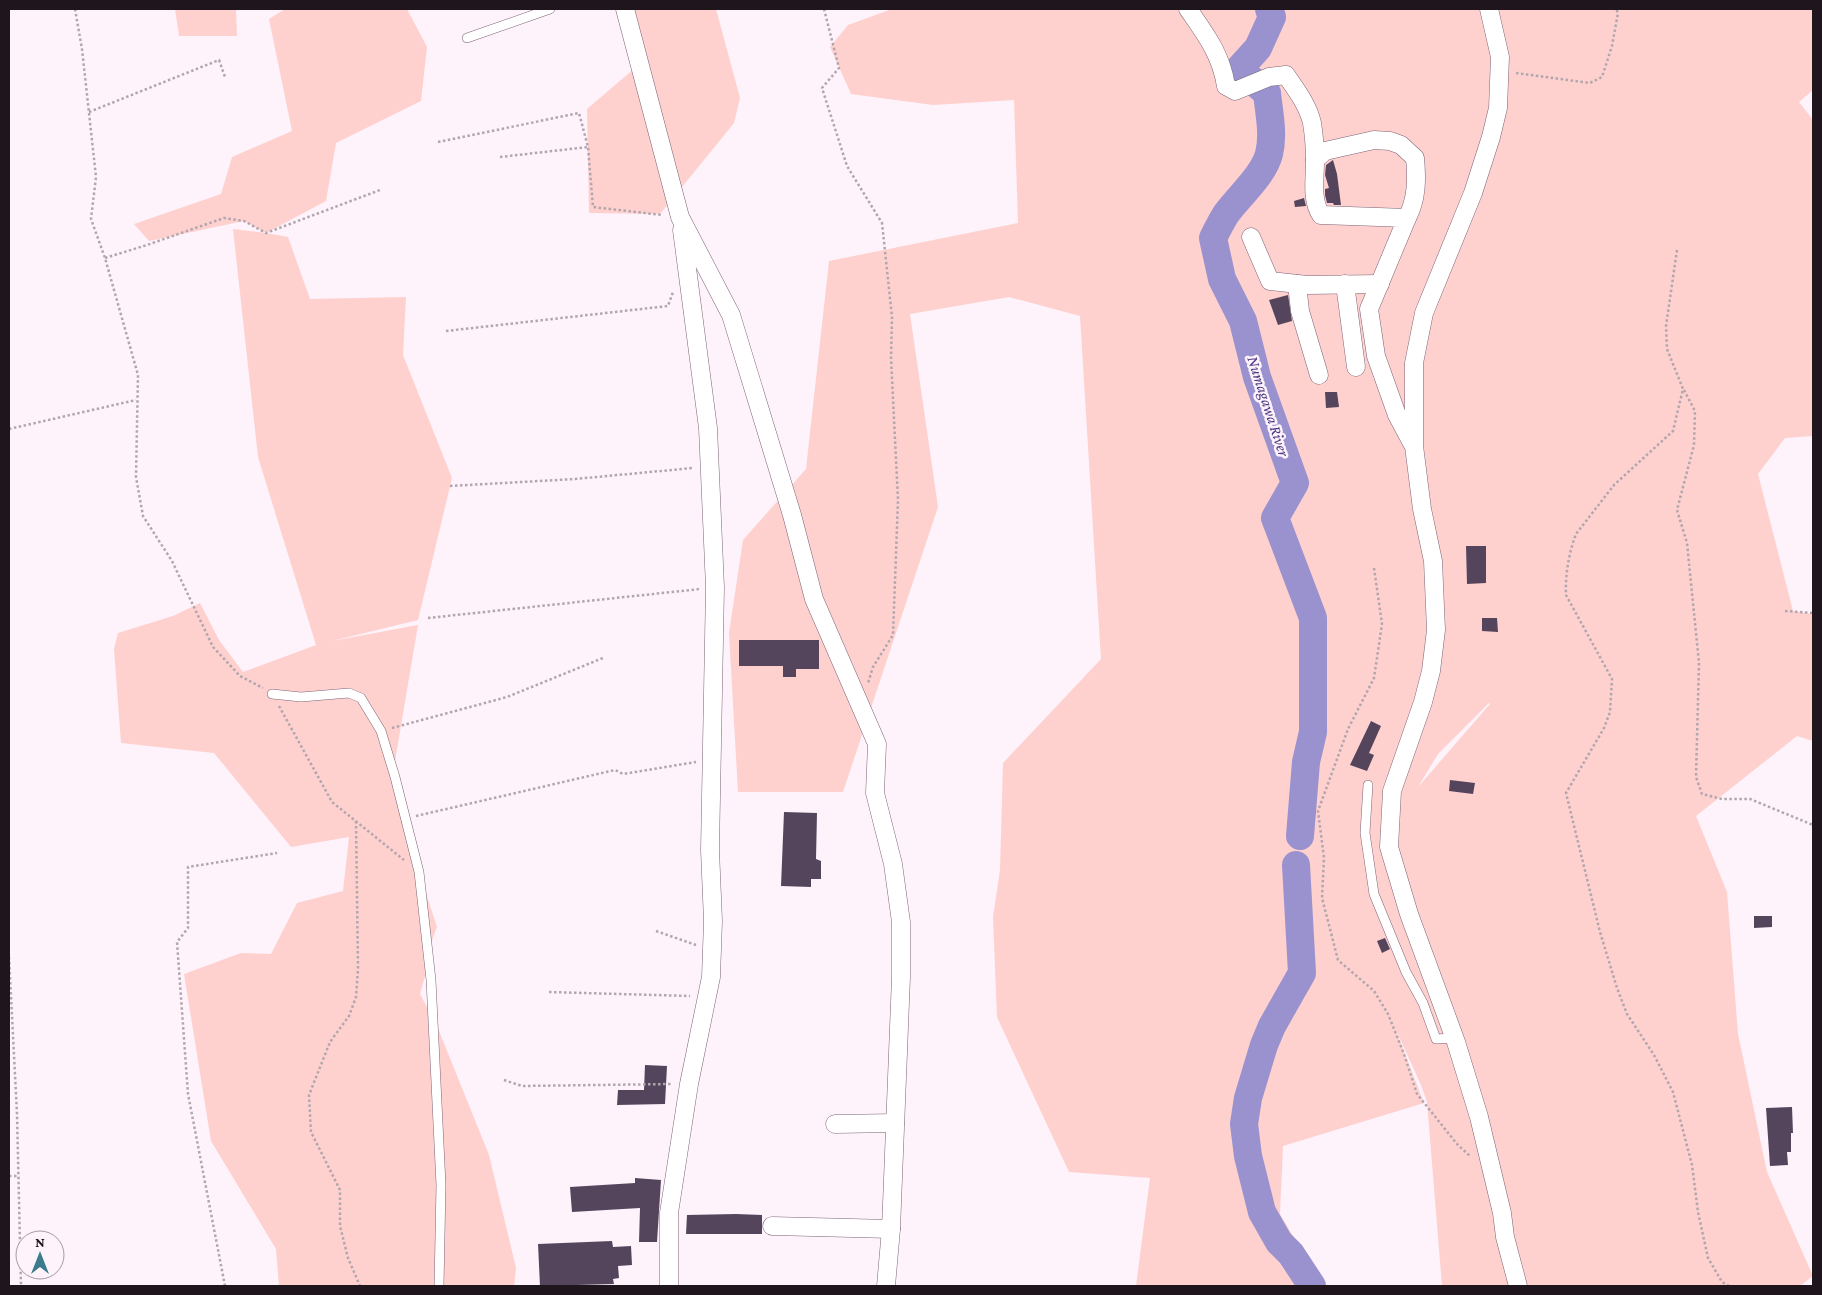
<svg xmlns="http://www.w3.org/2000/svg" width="1822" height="1295" viewBox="0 0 1822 1295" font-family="'Crimson Pro',serif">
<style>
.green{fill:#fed1cf;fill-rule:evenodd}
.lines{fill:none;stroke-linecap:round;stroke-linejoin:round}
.river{stroke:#9992cf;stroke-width:28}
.building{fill:#54455d}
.lane-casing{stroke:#7d6376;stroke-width:10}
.street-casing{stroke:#7d6376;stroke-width:19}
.path{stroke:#b1a6ae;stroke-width:2.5;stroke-dasharray:2.5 2.5;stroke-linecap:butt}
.lane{stroke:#fff;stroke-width:9}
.street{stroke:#fff;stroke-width:18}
.labels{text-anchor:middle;stroke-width:5;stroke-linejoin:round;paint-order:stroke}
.water-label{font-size:16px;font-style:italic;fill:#493a84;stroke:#fef2fb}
</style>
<rect width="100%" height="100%" fill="#fef2fb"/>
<g class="green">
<path d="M175 9H236L237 36H179Z"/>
<path d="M285 9H407L427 47 421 101 336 143 326 201 266 233 288 237 310 299 406 297 403 355 452 478 418 620 332 641 418 625 393 773 417 866 437 927 428 951 429 962 420 994 437 1026 489 1155 516 1268 514 1286H279L276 1249 211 1141 184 974 241 953 271 954 297 903 343 891 349 837 291 847 214 753 121 743 114 649 118 633 173 616 200 603 219 640 243 672 316 645 258 457 233 229 266 233 244 221 149 241 134 224 221 194 232 157 292 131 269 19Z"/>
<path d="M631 9H716L740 98 734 123 660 214 589 213 587 109 642 62Z"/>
<path d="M892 9H1813V90L1799 102 1813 120V436L1785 438 1758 474 1793 611 1813 614V741L1797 736 1696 816 1727 892 1738 1034 1767 1172 1813 1276 1800 1286H1442L1427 1102 1421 1085 1395 1028 1424 1103 1283 1146 1280 1214 1323 1286H1136L1150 1178 1069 1172 997 1017 993 917 1000 870 1003 763 1101 659 1080 316 1009 297 910 314 938 507 843 792H738L729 633 743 540 806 469 829 261 1018 223 1014 100 933 105 851 94 830 47 848 25ZM1489 703 1490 704 1418 787 1438 754Z"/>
</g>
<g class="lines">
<g class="river">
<path d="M1269 9 1272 17 1258 48 1239 69 1267 93C1269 113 1274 134 1269 154 1263 176 1239 196 1226 214 1221 222 1217 230 1213 238L1222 279 1243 321 1257 377 1295 483 1275 518 1313 618V732L1306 762 1300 836"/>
<path d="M1296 865 1302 973 1272 1026 1264 1045 1248 1098 1244 1124 1248 1156 1262 1212 1279 1242 1291 1254 1312 1286"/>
</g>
</g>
<g class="building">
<path d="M1333 160 1337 174 1341 205H1334L1333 203H1327L1325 195V189L1329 188 1325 175 1326 165Z"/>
<path d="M1304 198 1306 206 1295 207 1294 201Z"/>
<path d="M1288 295 1292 321 1278 325 1269 300Z"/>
<path d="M1325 392H1337L1339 407 1326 408Z"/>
<path d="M1466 546H1486V583L1467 584Z"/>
<path d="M1482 618H1497L1498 632 1482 631Z"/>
<path d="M739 640H819V669H796V677H783V666H739Z"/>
<path d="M1371 721 1381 726 1369 753 1374 755 1367 771 1350 765Z"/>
<path d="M1450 780 1475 783 1473 794 1449 791Z"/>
<path d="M784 812 817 813 816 859 821 861V879H811V887L781 886Z"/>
<path d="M1754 916H1772V927L1754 928Z"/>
<path d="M1385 938 1390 949 1382 953 1377 941Z"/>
<path d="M645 1065 667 1066 665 1104 617 1105 618 1090H644Z"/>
<path d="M1792 1107 1793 1133H1791V1152H1787L1788 1165 1770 1166 1766 1108Z"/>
<path d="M635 1178 661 1180 657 1242H639L640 1208 572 1212 570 1187 635 1183Z"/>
<path d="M736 1214 762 1215V1234H686L687 1215Z"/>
<path d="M612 1241 613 1247 631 1246 632 1265 618 1266 619 1278 613 1279 614 1284 540 1286 538 1244Z"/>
</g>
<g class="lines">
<g class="lane-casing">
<g id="lane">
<path d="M467 38 550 9"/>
<path d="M272 694 301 697 349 693 361 698 381 731 395 777 419 872 431 980 441 1185 439 1286"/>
<path d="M1368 785 1365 833 1374 894 1406 972 1423 1003 1436 1039 1454 1038"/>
</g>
</g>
<g class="street-casing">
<g id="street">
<path d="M625 9 680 217 731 315 792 515 814 599 877 744 875 793 893 864 901 922V977L891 1229 886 1286"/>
<path d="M1188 9C1206 35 1221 54 1226 86L1235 91 1269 77 1286 75C1296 90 1308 105 1312 123 1314 135 1315 149 1315 162 1315 179 1311 200 1321 215L1407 218 1369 309 1376 356 1397 415 1412 443"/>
<path d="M1489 9 1500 57 1498 108 1491 137 1473 193 1424 313 1414 363V446L1422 509 1433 561 1436 630 1431 671 1423 702 1392 791 1389 847 1409 914 1456 1042 1479 1117 1502 1213 1505 1237 1518 1286"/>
<path d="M1315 160 1325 151 1374 140 1390 141 1401 145 1415 158C1417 179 1417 199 1407 218"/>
<path d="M1251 237 1270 281 1307 285 1380 284"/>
<path d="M1297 284 1300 311 1319 375"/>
<path d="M1345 284 1356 367"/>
<path d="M835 1124 895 1123"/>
<path d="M772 1226 891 1229"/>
<path d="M669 1286V1213L689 1084 711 977 713 921 710 850 715 587 708 428 682 230"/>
</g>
</g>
<g class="path">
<path d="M75 9 82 49 96 177 91 219 105 258 138 375 136 477 143 516 172 561 213 647 240 676 263 688"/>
<path d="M824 9 839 68 822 88 847 166 882 223 892 317 891 358 898 500 893 635 873 667 868 683"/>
<path d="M1516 73 1590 83 1602 77 1612 46 1618 13 1616 9"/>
<path d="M89 112 219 60 225 77"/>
<path d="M438 142 579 113 588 147 593 207 662 215"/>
<path d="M500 157 588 147"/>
<path d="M1677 250 1666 326 1667 349 1683 389 1673 431 1614 485 1576 534C1569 552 1565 575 1566 595L1612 679 1610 712 1604 728 1566 793 1600 932 1617 988 1627 1014 1654 1055 1673 1092 1692 1165 1698 1212 1708 1258 1722 1282 1729 1286"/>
<path d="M105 258 147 245 224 218 244 221 266 233 380 190"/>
<path d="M446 331 668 306 673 292"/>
<path d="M1684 390 1695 411 1694 445 1677 510 1687 543 1699 663 1696 777 1702 794 1722 799H1750L1813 825"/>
<path d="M9 429 136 400"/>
<path d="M450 486 575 479 693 468"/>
<path d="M1374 568 1382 624 1374 678 1348 729 1318 811 1324 858 1322 898 1338 960 1374 991 1388 1014 1404 1054 1417 1094 1457 1144 1471 1157"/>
<path d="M1785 611 1813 613"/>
<path d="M428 618 700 589"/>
<path d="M279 706 332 802 404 860"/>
<path d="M392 728 507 697 603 658"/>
<path d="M416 816 615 770 623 774 696 762"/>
<path d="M356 821 358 969 356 997 349 1016 330 1042 309 1095 311 1132 340 1190V1226L348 1258 360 1286"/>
<path d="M656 931 696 945"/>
<path d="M9 957 17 1114 21 1286"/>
<path d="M549 992 690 996"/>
<path d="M504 1080 522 1086 672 1084"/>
<path d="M9 1176H18"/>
<path d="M225 1286 188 1094 177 942 188 928V867L277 853"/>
</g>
<use href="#lane" class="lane"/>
<use href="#street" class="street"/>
</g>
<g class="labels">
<g class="water-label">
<text transform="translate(1269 406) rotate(72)" y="6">Numagawa River</text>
</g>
</g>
<rect width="1822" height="1295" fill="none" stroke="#1f151c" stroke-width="20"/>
<g transform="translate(40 1255)"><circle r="24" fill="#fef2fb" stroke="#a59aa2"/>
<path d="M0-4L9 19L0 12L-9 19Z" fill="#3a7b8e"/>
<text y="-8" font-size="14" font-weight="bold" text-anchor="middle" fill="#1f151c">N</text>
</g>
</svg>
